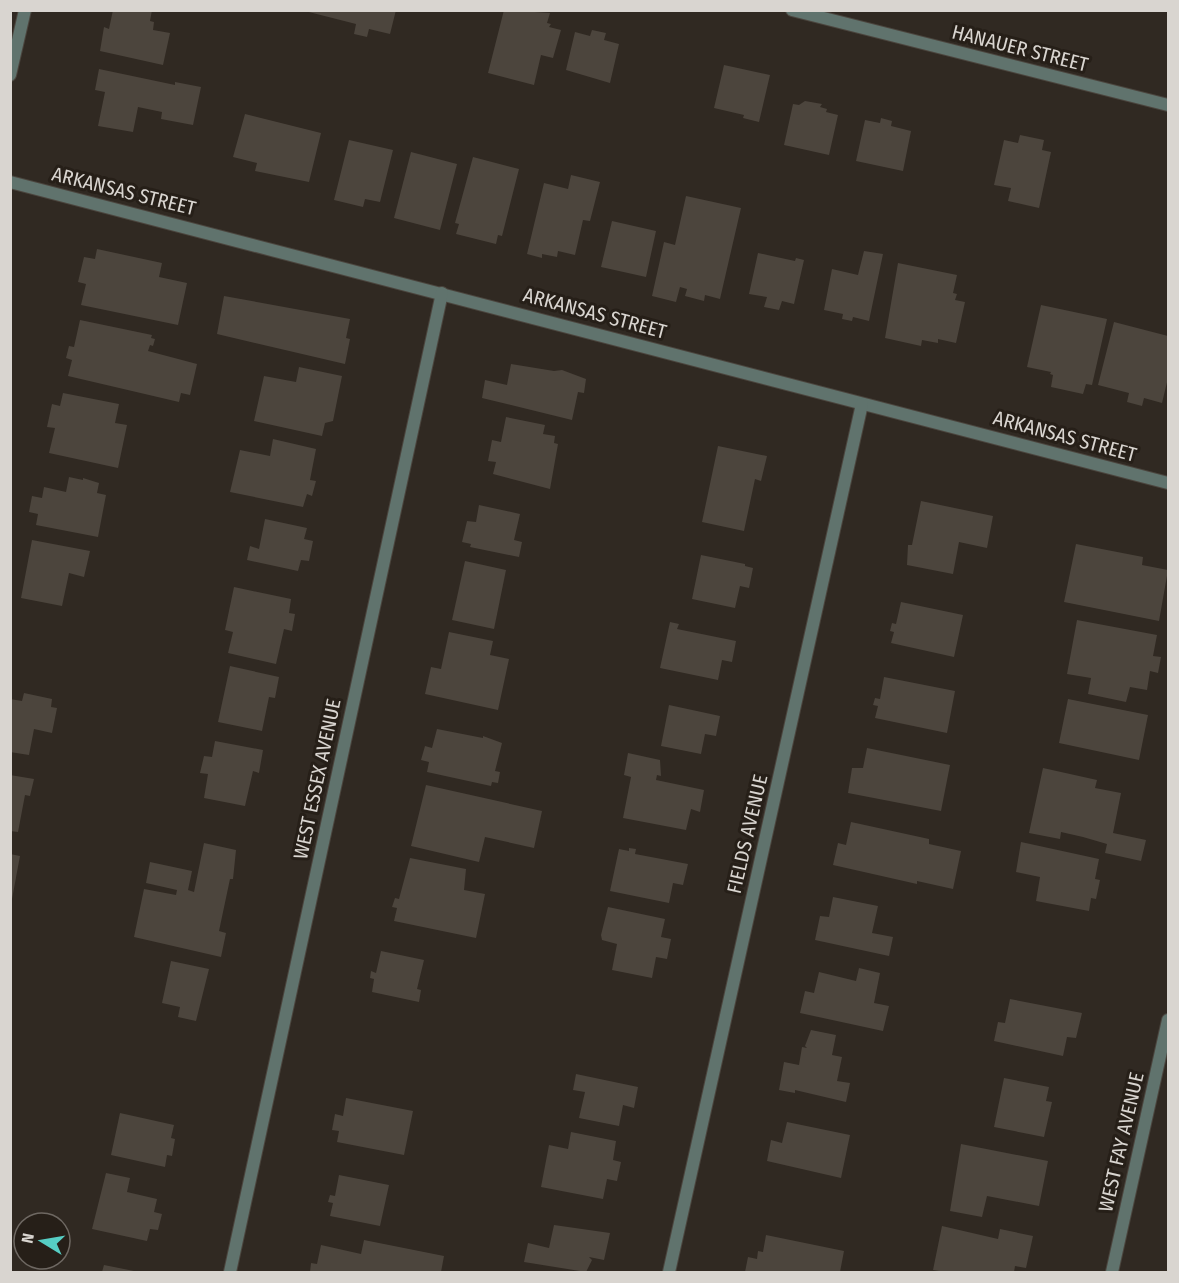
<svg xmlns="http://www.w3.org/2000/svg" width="1179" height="1283" viewBox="0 0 1179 1283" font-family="'Fira Sans Condensed',sans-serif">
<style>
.building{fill:#4c453d}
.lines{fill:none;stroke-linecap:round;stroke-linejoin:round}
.street-casing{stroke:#4b453e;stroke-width:14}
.street{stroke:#60736d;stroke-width:12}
.labels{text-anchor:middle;stroke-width:6;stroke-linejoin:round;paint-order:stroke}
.street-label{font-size:20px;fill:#d9d5d0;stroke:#261f18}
</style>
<rect width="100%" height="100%" fill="#302922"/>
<g class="building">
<path d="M113 10H152L150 21 154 22 153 30 170 33 163 65 100 51 104 27 109 29Z"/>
<path d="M301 10H396L390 34 369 29 367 37 354 34 356 24Z"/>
<path d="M504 10 550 13 547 23 551 24 549 27 561 30 553 58 541 55 534 85 488 73Z"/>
<path d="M592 30 606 33 604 40 619 44 610 83 566 70 575 32 590 36Z"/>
<path d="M724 65 770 75 759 122 743 118 744 115 714 108Z"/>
<path d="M99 69 175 85V82L201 87 193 125 161 119 162 112 138 107 133 132 98 126 105 92 95 90Z"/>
<path d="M805 101 822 104 820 107 827 109 826 112 838 115 829 155 784 145 793 104 799 105Z"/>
<path d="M245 114 321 133 309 182 255 171 257 163 233 157Z"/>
<path d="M881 118 892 121 891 126 911 131 903 171 856 161 865 120 880 123Z"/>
<path d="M1020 135 1044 140 1042 150 1051 152 1039 208 1008 201 1011 188 994 185 1004 140 1018 143Z"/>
<path d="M349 140 393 150 380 202 365 199 363 207 334 200Z"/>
<path d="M411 152 457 164 440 230 394 218Z"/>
<path d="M473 157 519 169 502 236 498 235 496 244 456 234 459 224 455 223Z"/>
<path d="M571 175 600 182 590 221 583 220 575 255 558 251 557 257 542 254V258L527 254 544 183 568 189Z"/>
<path d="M686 196 741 208 720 299 705 295 704 301 685 296 687 289 680 287 676 302 652 296 664 242 675 245Z"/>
<path d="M612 221 656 231 646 277 601 267Z"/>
<path d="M97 249 162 263 159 277 187 283 178 325 81 305 86 284 78 282 84 257 95 259Z"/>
<path d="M864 251 883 254 869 321 853 317 852 321 842 319 843 314 824 310 832 269 858 275Z"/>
<path d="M758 253 795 261 796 258 804 260 794 304 782 301 779 310 764 307 767 297 749 294Z"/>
<path d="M898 263 957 275 953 293 957 294 955 300 965 302 956 343 938 339V343L922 340 921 346 885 338Z"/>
<path d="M224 296 350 319 346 338 350 339 345 364 217 334Z"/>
<path d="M1041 305 1107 319 1092 385 1086 384 1083 394 1051 387 1053 375 1050 374 1051 372 1027 367Z"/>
<path d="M80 320 152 335 151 338 155 339 153 346 150 345 148 351 197 364 190 395 181 393 179 402 68 376 72 360 66 358 69 346 74 347Z"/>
<path d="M1114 322 1168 336V378L1162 403 1144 398 1142 406 1127 402 1129 393 1098 385Z"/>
<path d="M511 364 554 371 562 370 586 379 584 393 578 392 572 420 482 398 485 380 507 385Z"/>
<path d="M299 367 342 376 333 421 325 423 322 436 254 421 264 376 296 382Z"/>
<path d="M63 393 119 404 115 423 127 425 118 468 49 453 55 428 47 427 52 404 60 406Z"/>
<path d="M506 417 545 425 543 434 555 436 554 443 558 444 550 489 493 474 496 462 488 461 492 440 501 442Z"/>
<path d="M273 439 316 449 310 480 316 481 312 496 307 494 303 507 230 492 240 450 270 456Z"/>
<path d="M718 446 767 456 761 481 755 479 744 531 702 522Z"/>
<path d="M69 477 83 480V478L99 483 97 493 106 495 98 537 36 525 38 514 29 512 32 496 42 498 44 487 66 492Z"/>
<path d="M921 501 993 516 987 548 959 542 953 574 907 565 908 545H912Z"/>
<path d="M479 505 520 514 514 540 522 542 519 557 470 547 471 544 462 542 467 521 476 522Z"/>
<path d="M265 519 307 528 304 539 313 541 309 561 301 560 298 571 247 560 250 546 259 549Z"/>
<path d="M32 540 90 551 84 577 69 573 62 606 21 598Z"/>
<path d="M1076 544 1143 557 1142 565 1168 570 1159 621 1064 602Z"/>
<path d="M701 555 745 564V566L753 568 749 588 740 586 735 608 692 599Z"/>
<path d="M465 561 506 570 494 629 452 620Z"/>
<path d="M234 587 291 599 289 613 295 614 292 631 284 629 276 664 228 653 233 632 225 630Z"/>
<path d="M901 602 963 615 954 657 891 643 894 632 890 631 892 623 896 624Z"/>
<path d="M1077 620 1157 635 1153 656 1161 657 1158 673 1150 671 1147 690 1130 687 1126 702 1088 694 1091 678 1067 674Z"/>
<path d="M670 622 679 624 677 629 736 641 732 662 722 660 718 680 660 668Z"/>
<path d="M449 632 493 641 490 655 509 659 498 710 425 694 431 667 441 669Z"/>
<path d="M230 666 279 677 275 698 269 697 262 731 218 722Z"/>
<path d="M884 677 955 691 947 733 875 718 878 706 873 705 875 698 880 699Z"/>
<path d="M24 693 52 699 51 707 57 708 52 733 34 729 29 755 10 752V699L22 701Z"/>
<path d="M1068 699 1148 715 1139 760 1059 743Z"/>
<path d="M669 705 720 716 716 736 705 734 701 754 661 746Z"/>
<path d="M437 729 483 738V736L502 743 495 771 500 772 498 783 492 782 491 786 427 772 429 762 421 760 425 746 432 748Z"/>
<path d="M215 741 263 750 259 773 253 771 245 806 204 798 208 774 200 773 204 756 212 757Z"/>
<path d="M867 748 950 765 941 811 848 793 852 768H863Z"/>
<path d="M628 753 660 760 661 776 657 775 656 780 704 790 700 812 691 809 686 830 623 818 631 777 624 775Z"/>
<path d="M1043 768 1097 780 1095 788 1121 793 1113 833 1146 840 1141 861 1105 853 1107 844 1083 837 1061 832 1060 839 1029 833Z"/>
<path d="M10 775 34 779 30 796 25 795 18 832 10 831Z"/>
<path d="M426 785 542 811 534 848 485 837 479 862 411 846Z"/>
<path d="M851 822 929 839V844L961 851 953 889 917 881V884L833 865 838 843 846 845Z"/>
<path d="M1021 842 1099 859 1095 879 1100 880 1096 899 1091 898 1089 911 1036 901 1040 877 1016 872Z"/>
<path d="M204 843 236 850 233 879H230L219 931 226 933 221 957 134 937 144 889 176 895 177 890 146 883 150 862 192 871 188 890 194 892Z"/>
<path d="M629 848 636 849 635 854 688 864 683 885 673 883 669 903 610 891 619 849 629 851Z"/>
<path d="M10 854 20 856 12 899 10 898Z"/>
<path d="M410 858 466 869 464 890 485 894 476 938 394 921 397 908 392 907 395 898 399 899Z"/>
<path d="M833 897 878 906 872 933 893 937 889 956 815 940 820 916 829 917Z"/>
<path d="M608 907 665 919 661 937 671 939 667 959 656 957 652 978 612 970 617 944 602 940 601 935Z"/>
<path d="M381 951 424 960 417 989 421 990 419 1002 372 992 374 979 370 978 371 971 376 973Z"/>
<path d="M171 961 209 969 196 1021 178 1017 180 1007 162 1003Z"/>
<path d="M859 968 880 973 874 1003 889 1006 883 1031 800 1013 805 991 814 993 819 972 856 981Z"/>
<path d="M1010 999 1082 1013 1076 1038 1067 1037 1063 1056 994 1041 998 1022 1005 1023Z"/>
<path d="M811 1030 836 1035 832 1055 842 1057 837 1081 850 1083 846 1102 795 1090V1093L779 1090 784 1062 799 1065 802 1047 807 1048 805 1046Z"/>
<path d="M576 1074 638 1087 634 1108 623 1105 619 1126 579 1118 585 1092 573 1090Z"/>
<path d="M1004 1078 1049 1087 1046 1101 1052 1102 1044 1137 994 1127Z"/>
<path d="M346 1098 413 1111 404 1155 337 1142 339 1131 332 1130 335 1114 343 1116Z"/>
<path d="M120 1113 174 1125 171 1138 175 1139 172 1156 167 1155 165 1167 111 1155Z"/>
<path d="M787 1122 850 1135 841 1178 767 1161 771 1140 782 1143Z"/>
<path d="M571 1132 616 1141 613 1160 621 1162 617 1181 607 1179 603 1199 541 1187 549 1145 568 1149Z"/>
<path d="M961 1144 1048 1161 1039 1206 987 1196 982 1217 950 1211Z"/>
<path d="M106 1173 130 1178 127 1192 157 1199 154 1212 162 1214 158 1230 150 1229 147 1241 92 1229Z"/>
<path d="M339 1175 389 1185 380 1226 330 1216 333 1203 328 1202 330 1195 335 1196Z"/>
<path d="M554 1225 610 1233 604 1260 589 1257 592 1260 586 1272 524 1262 528 1243 549 1248Z"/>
<path d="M942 1226 998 1239 1000 1229 1033 1236 1026 1268 1015 1266 1014 1272H946L933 1270Z"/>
<path d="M766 1235 844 1251 840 1272H745L748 1257 757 1259 758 1251 763 1252Z"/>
<path d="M364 1240 444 1256 441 1272H310L311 1263 317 1264 321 1245 361 1254Z"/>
<path d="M104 1265 134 1271V1272H102Z"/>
</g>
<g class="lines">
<g class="street-casing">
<g id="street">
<path d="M792 10 1168 105"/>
<path d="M10 75 25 10"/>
<path d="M10 182 1168 483"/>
<path d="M230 1272 442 293"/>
<path d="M669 1272 862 404"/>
<path d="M1112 1272 1168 1020"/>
</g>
</g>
<use href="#street" class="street"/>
</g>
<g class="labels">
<g class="street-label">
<text transform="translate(1020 48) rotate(14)" y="7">HANAUER STREET</text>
<text transform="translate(124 191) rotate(14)" y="7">ARKANSAS STREET</text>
<text transform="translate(595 313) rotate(15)" y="7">ARKANSAS STREET</text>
<text transform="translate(1065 436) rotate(15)" y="7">ARKANSAS STREET</text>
<text transform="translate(317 779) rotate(-78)" y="7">WEST ESSEX AVENUE</text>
<text transform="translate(747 834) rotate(-77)" y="7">FIELDS AVENUE</text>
<text transform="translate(1121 1142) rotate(-77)" y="7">WEST FAY AVENUE</text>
</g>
</g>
<rect width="1179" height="1283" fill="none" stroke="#d9d5d0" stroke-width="24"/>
<g transform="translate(42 1241) rotate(281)"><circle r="28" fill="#261f18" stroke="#6e6862" stroke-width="1.5"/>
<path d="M0-4.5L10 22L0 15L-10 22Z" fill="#56cec4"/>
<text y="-9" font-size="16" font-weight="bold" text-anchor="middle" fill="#d9d5d0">N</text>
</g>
</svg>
